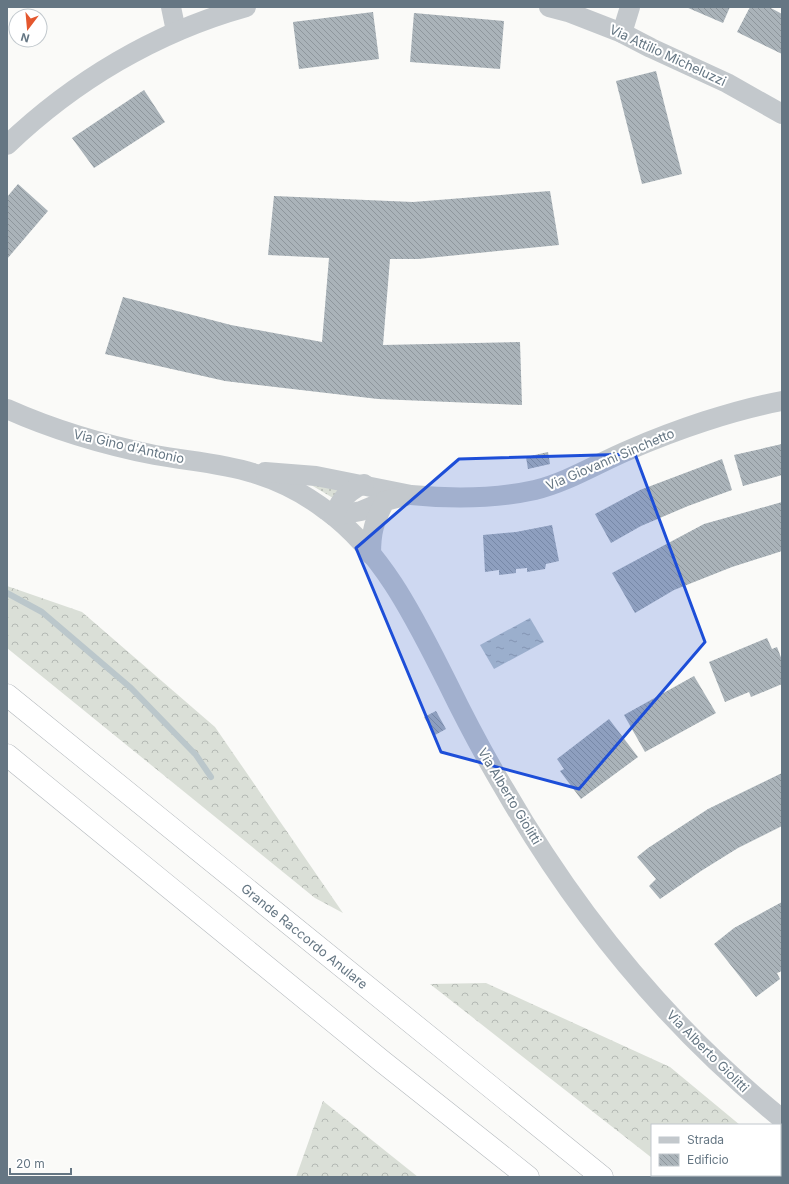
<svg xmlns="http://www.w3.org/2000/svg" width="789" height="1184" font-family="Inter,sans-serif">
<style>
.grass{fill:url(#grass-dots)}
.forest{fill:url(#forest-crowns)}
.water{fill:url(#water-ripples)}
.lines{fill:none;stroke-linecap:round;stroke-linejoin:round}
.stream{stroke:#bbc7cb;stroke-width:6}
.building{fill:url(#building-back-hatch)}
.highway-casing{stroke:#b4b9bd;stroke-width:23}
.street{stroke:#c3c8cc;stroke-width:20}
.highway{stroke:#fff;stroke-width:22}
.marked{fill:#1d4ed8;fill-opacity:0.2;stroke:#1d4ed8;stroke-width:3;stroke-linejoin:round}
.labels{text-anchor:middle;stroke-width:4;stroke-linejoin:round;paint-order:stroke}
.street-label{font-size:13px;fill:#657683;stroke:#fff}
</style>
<defs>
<pattern id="grass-dots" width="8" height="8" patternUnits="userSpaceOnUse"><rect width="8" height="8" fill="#dadfd7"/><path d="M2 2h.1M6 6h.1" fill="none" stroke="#b4b9b4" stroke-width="1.8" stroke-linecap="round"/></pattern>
<pattern id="forest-crowns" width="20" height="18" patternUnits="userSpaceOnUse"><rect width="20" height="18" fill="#dadfd7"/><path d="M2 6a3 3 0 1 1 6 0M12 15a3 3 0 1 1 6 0" fill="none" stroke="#b4b9b4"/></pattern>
<pattern id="water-ripples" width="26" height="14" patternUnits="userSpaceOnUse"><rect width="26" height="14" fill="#bbc7cb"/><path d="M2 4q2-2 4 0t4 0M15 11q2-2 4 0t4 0" fill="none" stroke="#9ca6aa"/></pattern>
<pattern id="building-back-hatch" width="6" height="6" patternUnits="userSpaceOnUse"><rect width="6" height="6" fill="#aab3b9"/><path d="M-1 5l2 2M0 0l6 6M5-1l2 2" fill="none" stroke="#8e969c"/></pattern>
</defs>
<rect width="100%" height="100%" fill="#fafaf8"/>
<path class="grass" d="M 306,482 L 340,487 L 333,498 Z"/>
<g class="forest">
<path d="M 7,586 L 82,612 L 215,727 L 343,913 L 315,898 L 7,648 Z"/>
<path d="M 486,983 L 670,1067 L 740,1125 L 652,1125 L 652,1158 L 430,984 Z"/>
<path d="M 323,1101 L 418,1177 L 296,1177 Z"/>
<path d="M 780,1158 L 782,1160 L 782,1177 L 676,1177 L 674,1175 L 780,1175 Z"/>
</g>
<path class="water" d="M 530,618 L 544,642 L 494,669 L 480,645 Z"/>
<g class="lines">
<path class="stream" d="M 7,593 L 42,612 L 131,688 L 196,755 L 211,777"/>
</g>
<g class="building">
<path d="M 686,7 L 730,7 L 723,23 Z"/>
<path d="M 750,7 L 769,7 L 782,14 L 782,54 L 737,32 Z"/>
<path d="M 373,12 L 379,59 L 299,69 L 293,22 Z"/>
<path d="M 414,13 L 504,21 L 500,69 L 410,62 Z"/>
<path d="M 656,71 L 682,174 L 642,184 L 616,81 Z"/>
<path d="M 144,90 L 165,122 L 94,168 L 72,138 Z"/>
<path d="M 18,184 L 48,211 L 7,259 L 7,197 Z"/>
<path d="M 550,191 L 559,245 L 418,259 L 390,259 L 383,345 L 520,342 L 522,405 L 378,399 L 225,381 L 105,354 L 123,297 L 231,325 L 322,342 L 329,258 L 268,255 L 274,196 L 413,202 Z"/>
<path d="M 782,444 L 782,475 L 743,486 L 734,455 Z"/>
<path d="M 548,452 L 550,464 L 528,469 L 526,457 Z"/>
<path d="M 722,459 L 732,490 L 688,506 L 641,526 L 611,543 L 595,514 L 640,490 Z"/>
<path d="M 782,502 L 782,551 L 732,567 L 674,590 L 635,613 L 612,573 L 704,524 Z"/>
<path d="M 552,525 L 559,561 L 546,564 L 545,569 L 527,572 L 527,568 L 516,569 L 516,573 L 499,575 L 499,570 L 485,572 L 483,535 L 516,532 Z"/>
<path d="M 767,638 L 772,649 L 777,647 L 782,660 L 782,684 L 751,697 L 749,692 L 725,702 L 709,662 Z"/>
<path d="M 694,676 L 716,713 L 645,752 L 624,715 Z"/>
<path d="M 436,711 L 446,729 L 435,735 L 424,717 Z"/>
<path d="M 609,719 L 638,757 L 581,799 L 560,771 L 564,769 L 557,759 Z"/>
<path d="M 782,773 L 782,826 L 738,848 L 701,871 L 660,899 L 649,886 L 656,879 L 637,857 L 648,848 L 708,809 Z"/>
<path d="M 782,902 L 782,971 L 777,973 L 780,979 L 756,997 L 714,944 L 734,928 Z"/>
</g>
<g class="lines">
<defs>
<g id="highway">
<path id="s1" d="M 7,695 L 602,1177"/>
<path d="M 7,755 L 383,1062 L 528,1177"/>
</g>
</defs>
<use href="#highway" class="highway-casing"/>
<g class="street">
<path d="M 171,7 L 176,31"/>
<path d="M 549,7 L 568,12 L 622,33 L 651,48 L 727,83 L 782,114"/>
<path d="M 622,33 L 630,7"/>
<path d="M 7,145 C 74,81 156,32 246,7"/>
<path d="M 7,409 C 54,430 105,445 155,455 C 188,461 222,463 253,473 C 280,481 305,494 327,511 C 384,553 416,621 447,682 C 465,719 484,755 505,790 C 577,915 670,1028 782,1119"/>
<path d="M 265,472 L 316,476 L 411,495 C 452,499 494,499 535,490 C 568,482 598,463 629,450 C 675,430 733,410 782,401"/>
<path d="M 334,516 L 361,511 L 385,501"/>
<path d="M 334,516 C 339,501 349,490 364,484"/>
<path d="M 371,555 C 371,531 374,522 385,501 L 409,495"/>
</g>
<use href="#highway" class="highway"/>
</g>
<path class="marked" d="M 635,454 L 705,642 L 579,789 L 441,752 L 356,548 L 459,459 Z"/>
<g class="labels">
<g class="street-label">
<text transform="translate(668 55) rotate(25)" y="5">Via Attilio Micheluzzi</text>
<text transform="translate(129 446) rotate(13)" y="5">Via Gino d'Antonio</text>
<text transform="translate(610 459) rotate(-23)" y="5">Via Giovanni Sinchetto</text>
<text transform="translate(510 796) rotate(59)" y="5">Via Alberto Giolitti</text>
<text dy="5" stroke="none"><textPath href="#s1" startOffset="383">Grande Raccordo Anulare</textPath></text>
<text transform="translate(708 1051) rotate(45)" y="5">Via Alberto Giolitti</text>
</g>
</g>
<rect width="789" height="1184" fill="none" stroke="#657683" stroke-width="16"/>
<rect x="651" y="1124" width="130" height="52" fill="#ffffff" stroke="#c1c8cd"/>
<rect x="659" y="1137" width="20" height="6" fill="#c3c8cc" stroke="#c1c8cd"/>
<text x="687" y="1144" font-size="12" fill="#657683">Strada</text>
<rect x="659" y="1154" width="20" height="12" fill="url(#building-back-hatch)" stroke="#c1c8cd"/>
<text x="687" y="1164" font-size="12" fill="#657683">Edificio</text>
<g transform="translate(28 28) rotate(196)"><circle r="19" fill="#ffffff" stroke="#c1c8cd"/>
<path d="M0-3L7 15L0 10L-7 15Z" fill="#e4572e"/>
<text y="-6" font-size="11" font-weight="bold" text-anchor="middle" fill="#657683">N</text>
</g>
<path d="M10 1168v6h61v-6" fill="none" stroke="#657683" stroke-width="2"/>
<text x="16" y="1168" font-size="12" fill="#657683" stroke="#ffffff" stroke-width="3" paint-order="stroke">20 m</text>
</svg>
